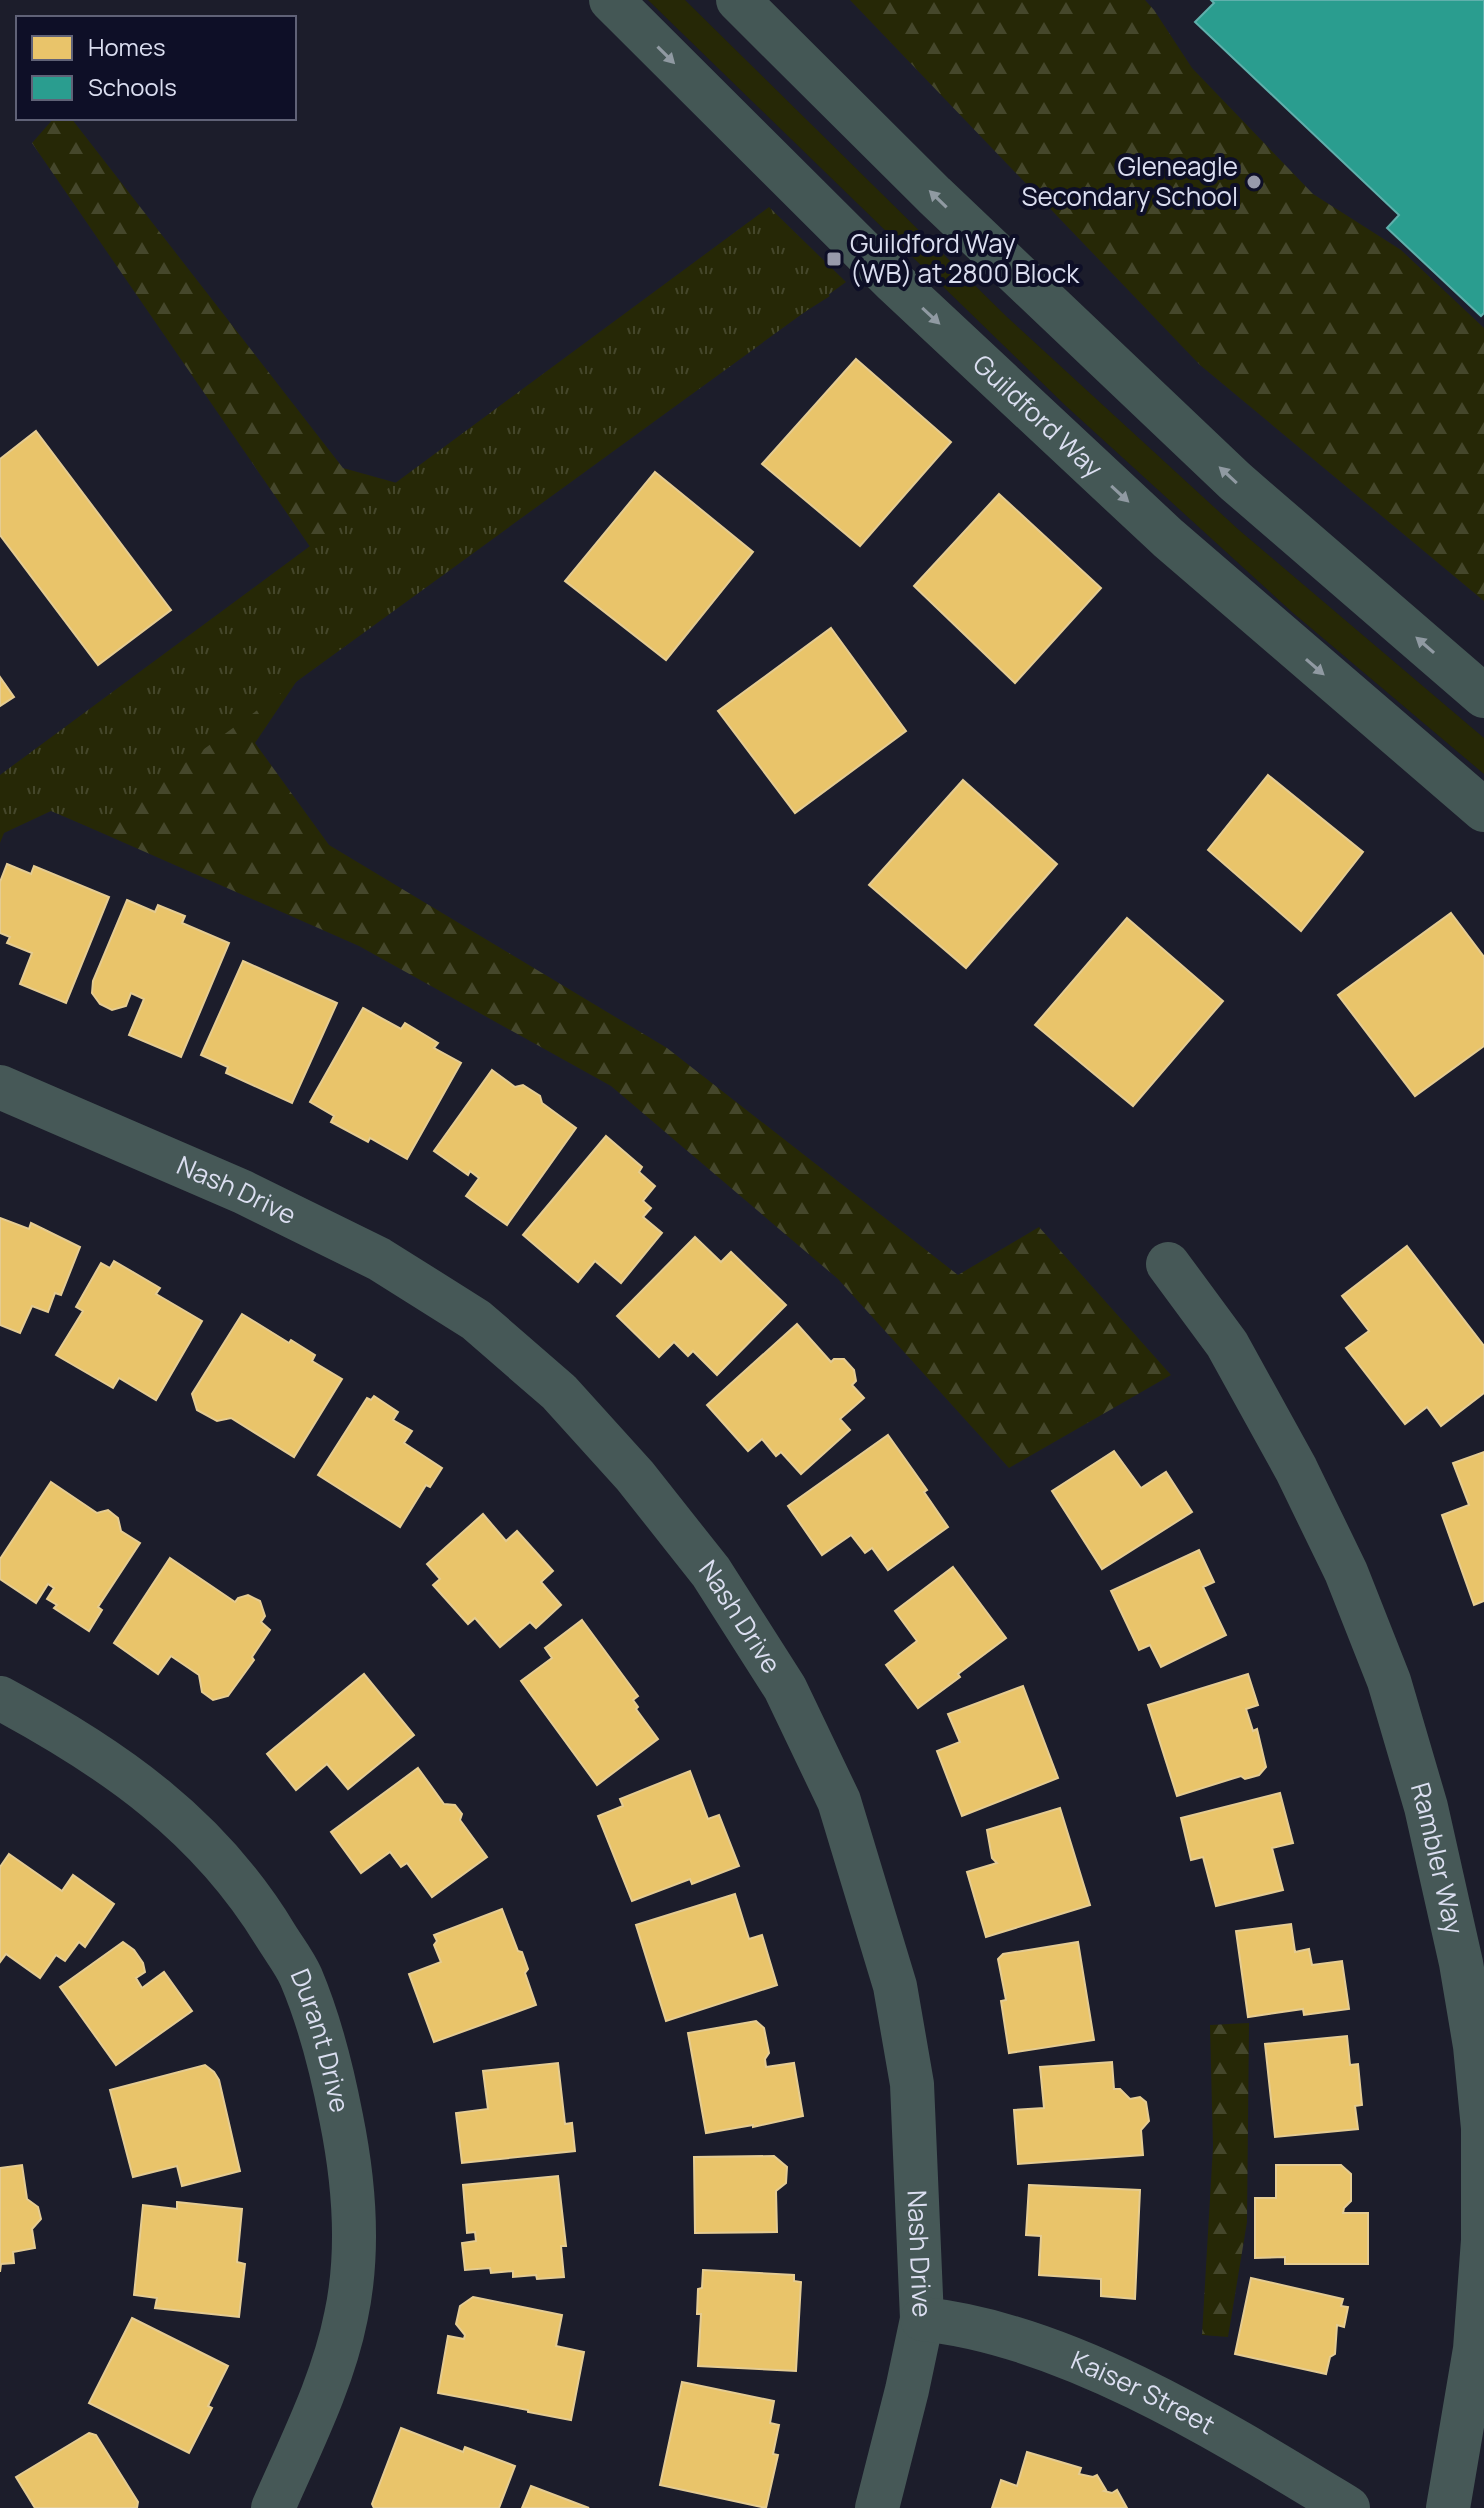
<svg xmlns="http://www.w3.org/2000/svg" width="1484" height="2508" font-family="Manrope,sans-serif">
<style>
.green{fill:#262806}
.forest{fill:url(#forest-firs)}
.park{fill:url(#park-tufts)}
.homes{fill:#e9c46a;stroke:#e5cc92;stroke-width:2}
.schools{fill:#2a9d8f;stroke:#5fb0ac;stroke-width:2}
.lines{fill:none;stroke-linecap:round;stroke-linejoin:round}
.minor{stroke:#465857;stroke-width:44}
.secondary{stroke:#445755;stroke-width:44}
.oneway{fill:#909aa2}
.poi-dot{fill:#989aab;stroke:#0e0f27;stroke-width:3}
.labels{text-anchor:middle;stroke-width:8;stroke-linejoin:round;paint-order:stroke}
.poi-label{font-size:26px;fill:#dbdef0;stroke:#0e0f27;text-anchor:end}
.street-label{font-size:26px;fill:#dbdef0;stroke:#0e0f27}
</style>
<defs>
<pattern id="forest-firs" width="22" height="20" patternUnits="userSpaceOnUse" patternTransform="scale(2)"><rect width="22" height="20" fill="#262806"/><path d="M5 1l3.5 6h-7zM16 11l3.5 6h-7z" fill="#45472b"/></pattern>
<pattern id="park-tufts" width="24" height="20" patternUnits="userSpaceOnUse" patternTransform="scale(2)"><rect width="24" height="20" fill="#262806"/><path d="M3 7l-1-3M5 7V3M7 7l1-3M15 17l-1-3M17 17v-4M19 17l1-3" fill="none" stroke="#45472b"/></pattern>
</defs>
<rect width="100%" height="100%" fill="#1c1d2b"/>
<path class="green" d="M 648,0 L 685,0 L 1007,317 L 1239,530 L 1484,738 L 1484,774 L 1292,612 L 1066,406 Z"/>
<g class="forest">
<path d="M 850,0 L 1145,0 L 1154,10 L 1192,68 L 1313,194 L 1401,250 L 1484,328 L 1484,601 L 1200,365 Z"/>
<path d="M 54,118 L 71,118 L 343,468 L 404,485 L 749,222 L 830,296 L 352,599 L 255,743 L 329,845 L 667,1048 L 958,1275 L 1039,1227 L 1171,1375 L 1009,1468 L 838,1279 L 611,1086 L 359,946 L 52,811 L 315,554 L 32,143 Z"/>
<path d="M 1249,2023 L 1247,2222 L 1228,2337 L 1202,2335 L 1213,2147 L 1210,2025 Z"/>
</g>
<path class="park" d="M 769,207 L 846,282 L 94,829 L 51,811 L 4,833 L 0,843 L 0,775 Z"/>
<g class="homes">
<path d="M 856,359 L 951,442 L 860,546 L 762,464 Z"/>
<path d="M 36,431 L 171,610 L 98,665 L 0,535 L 0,459 Z"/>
<path d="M 655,472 L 753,552 L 666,660 L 565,581 Z"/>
<path d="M 999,494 L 1101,588 L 1015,683 L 914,586 Z"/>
<path d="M 831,628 L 906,731 L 795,813 L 718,711 Z"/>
<path d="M 0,677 L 14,697 L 0,706 Z"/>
<path d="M 1268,775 L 1363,852 L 1301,931 L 1208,850 Z"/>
<path d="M 963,780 L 1057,864 L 966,968 L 869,885 Z"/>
<path d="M 7,864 L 31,874 L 34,866 L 109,897 L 66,1003 L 20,984 L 32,953 L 7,943 L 10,937 L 0,933 L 0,882 Z"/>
<path d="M 127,900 L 155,912 L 158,905 L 185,916 L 182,923 L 229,943 L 181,1057 L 129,1035 L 144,999 L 131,993 L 126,1006 L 112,1010 L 100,1004 L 92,993 L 93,981 Z"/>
<path d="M 1451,913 L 1484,957 L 1484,1046 L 1415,1096 L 1338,995 Z"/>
<path d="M 1127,918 L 1223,1001 L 1133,1106 L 1035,1025 Z"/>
<path d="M 243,961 L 337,1003 L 292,1103 L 226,1073 L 228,1067 L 201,1055 Z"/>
<path d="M 363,1008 L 401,1029 L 405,1023 L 438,1043 L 434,1048 L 461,1063 L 407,1159 L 370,1138 L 368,1142 L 331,1122 L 334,1116 L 310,1102 Z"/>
<path d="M 492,1070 L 515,1087 L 523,1085 L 540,1096 L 542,1103 L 576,1128 L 507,1225 L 466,1196 L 479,1178 L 470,1171 L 468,1175 L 434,1151 Z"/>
<path d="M 606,1136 L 642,1167 L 639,1172 L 655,1186 L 643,1201 L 651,1208 L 643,1217 L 662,1233 L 621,1283 L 595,1261 L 578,1282 L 523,1235 Z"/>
<path d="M 0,1218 L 29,1229 L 31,1223 L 80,1247 L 61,1295 L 55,1293 L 48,1312 L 32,1306 L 20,1333 L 0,1325 Z"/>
<path d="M 695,1237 L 721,1262 L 731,1252 L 786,1305 L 717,1375 L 693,1351 L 688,1356 L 674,1342 L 659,1357 L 617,1316 Z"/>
<path d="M 1407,1246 L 1484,1346 L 1484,1393 L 1441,1426 L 1427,1407 L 1405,1424 L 1346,1348 L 1369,1331 L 1342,1296 Z"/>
<path d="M 114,1261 L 160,1288 L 156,1294 L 202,1321 L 156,1400 L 119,1378 L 113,1388 L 56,1355 L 83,1311 L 76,1307 L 101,1263 L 110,1268 Z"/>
<path d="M 242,1314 L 289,1343 L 291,1340 L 315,1355 L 312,1361 L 342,1379 L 294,1457 L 231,1418 L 217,1421 L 197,1410 L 192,1394 Z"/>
<path d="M 797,1324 L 831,1362 L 834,1359 L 844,1359 L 854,1370 L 856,1381 L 852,1385 L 864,1398 L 840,1419 L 850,1430 L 801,1474 L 781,1452 L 776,1456 L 762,1439 L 748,1451 L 707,1405 Z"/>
<path d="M 374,1396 L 398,1412 L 393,1420 L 412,1431 L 404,1443 L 442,1468 L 430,1487 L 426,1485 L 400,1527 L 318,1475 L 367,1398 L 371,1400 Z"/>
<path d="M 888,1435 L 927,1490 L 924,1492 L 948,1527 L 888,1570 L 872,1548 L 865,1553 L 851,1535 L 822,1555 L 788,1506 Z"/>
<path d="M 1114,1451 L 1141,1488 L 1166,1472 L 1192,1512 L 1102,1569 L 1052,1491 Z"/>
<path d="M 1484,1452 L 1484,1601 L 1474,1605 L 1442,1515 L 1469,1505 L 1453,1463 Z"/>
<path d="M 51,1482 L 97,1513 L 108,1510 L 118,1518 L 121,1531 L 140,1543 L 98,1607 L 102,1610 L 89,1631 L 54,1608 L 57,1605 L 47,1599 L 54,1588 L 48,1584 L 36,1603 L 0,1579 L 0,1559 Z"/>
<path d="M 483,1514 L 506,1541 L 517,1531 L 553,1571 L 541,1582 L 561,1605 L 536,1628 L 530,1622 L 500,1647 L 475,1618 L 468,1624 L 433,1585 L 440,1579 L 427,1564 Z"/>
<path d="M 1199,1550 L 1214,1582 L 1203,1587 L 1226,1635 L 1161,1667 L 1150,1645 L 1139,1650 L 1111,1591 Z"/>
<path d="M 170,1558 L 235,1602 L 238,1598 L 248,1595 L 260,1601 L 265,1616 L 261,1622 L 270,1630 L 252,1657 L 254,1660 L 228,1696 L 213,1700 L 202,1692 L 199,1675 L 171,1656 L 158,1674 L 114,1643 Z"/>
<path d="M 953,1567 L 1006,1638 L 958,1674 L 960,1677 L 918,1708 L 886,1665 L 917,1641 L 895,1611 Z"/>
<path d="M 582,1620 L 638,1696 L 633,1700 L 638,1707 L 636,1709 L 658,1739 L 597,1785 L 521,1681 L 552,1658 L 545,1648 Z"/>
<path d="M 364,1674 L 414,1735 L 348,1789 L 327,1764 L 296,1790 L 267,1754 Z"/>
<path d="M 1248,1674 L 1258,1705 L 1246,1709 L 1253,1731 L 1257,1729 L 1266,1767 L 1259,1775 L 1245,1779 L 1241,1776 L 1177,1796 L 1148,1705 Z"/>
<path d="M 1023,1686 L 1058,1778 L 962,1816 L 937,1751 L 960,1742 L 948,1714 Z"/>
<path d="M 418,1768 L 444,1804 L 455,1805 L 462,1814 L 460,1820 L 487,1857 L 432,1897 L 407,1863 L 401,1867 L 390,1852 L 361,1873 L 331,1832 Z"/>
<path d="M 690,1771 L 708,1819 L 719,1815 L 739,1866 L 692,1884 L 690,1879 L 632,1901 L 598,1816 L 623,1806 L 620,1799 Z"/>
<path d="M 1280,1793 L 1293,1843 L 1272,1848 L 1283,1890 L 1216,1906 L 1203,1857 L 1191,1860 L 1181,1818 Z"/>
<path d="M 1060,1808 L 1090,1905 L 986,1937 L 967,1872 L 997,1863 L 992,1858 L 987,1830 Z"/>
<path d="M 9,1854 L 62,1891 L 73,1875 L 114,1904 L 85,1947 L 79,1942 L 65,1961 L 56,1955 L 40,1978 L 6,1954 L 0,1962 L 0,1867 Z"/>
<path d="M 735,1894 L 749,1939 L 762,1935 L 777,1985 L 666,2021 L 636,1925 Z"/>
<path d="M 502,1909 L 518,1951 L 522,1952 L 528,1969 L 525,1973 L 536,2005 L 434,2042 L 409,1974 L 441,1962 L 434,1945 L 437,1941 L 434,1935 Z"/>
<path d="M 1291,1924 L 1295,1952 L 1309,1949 L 1312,1965 L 1342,1961 L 1349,2009 L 1304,2015 L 1303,2009 L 1248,2017 L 1236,1931 Z"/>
<path d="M 123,1942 L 134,1950 L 143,1963 L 145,1972 L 136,1978 L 142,1988 L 164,1972 L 192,2011 L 116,2065 L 60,1987 Z"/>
<path d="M 1078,1942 L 1094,2040 L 1009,2053 L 1001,2001 L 1006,2000 L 998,1959 L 1003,1954 Z"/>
<path d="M 756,2021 L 764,2028 L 769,2053 L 765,2059 L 766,2067 L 794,2063 L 803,2116 L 753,2127 L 753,2125 L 706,2133 L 688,2033 Z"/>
<path d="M 1347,2036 L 1350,2065 L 1358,2064 L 1362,2105 L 1355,2106 L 1358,2129 L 1275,2137 L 1265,2044 Z"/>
<path d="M 1112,2062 L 1114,2089 L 1120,2089 L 1130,2099 L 1140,2097 L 1146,2102 L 1149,2121 L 1141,2130 L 1143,2155 L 1018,2164 L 1014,2110 L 1044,2108 L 1040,2067 Z"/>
<path d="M 558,2063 L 565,2124 L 572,2123 L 575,2151 L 462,2163 L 456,2113 L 488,2109 L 483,2071 Z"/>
<path d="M 205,2065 L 214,2072 L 219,2080 L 240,2171 L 182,2186 L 177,2166 L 133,2177 L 110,2090 Z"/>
<path d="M 774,2156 L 787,2167 L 786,2183 L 776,2191 L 777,2232 L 695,2233 L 694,2157 Z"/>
<path d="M 22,2165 L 27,2199 L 38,2207 L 41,2219 L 32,2229 L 35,2248 L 13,2252 L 14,2263 L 1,2264 L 0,2272 L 0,2168 Z"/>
<path d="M 1276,2165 L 1341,2165 L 1351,2174 L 1351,2201 L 1344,2208 L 1343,2213 L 1368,2213 L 1368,2264 L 1285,2264 L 1285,2257 L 1255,2258 L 1255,2198 L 1276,2198 Z"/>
<path d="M 558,2176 L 566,2246 L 561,2246 L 564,2277 L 537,2279 L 536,2275 L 513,2277 L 513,2271 L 491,2273 L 490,2268 L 465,2270 L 462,2243 L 476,2241 L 475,2232 L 467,2233 L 463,2185 Z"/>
<path d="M 1029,2185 L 1140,2190 L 1135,2299 L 1101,2296 L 1101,2279 L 1039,2275 L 1041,2236 L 1026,2235 Z"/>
<path d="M 177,2202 L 242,2209 L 237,2262 L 245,2264 L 239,2317 L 155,2308 L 157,2298 L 134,2295 L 143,2205 L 177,2209 Z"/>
<path d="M 703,2270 L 794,2275 L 794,2281 L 801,2282 L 796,2371 L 698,2366 L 701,2314 L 697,2314 L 698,2289 L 702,2288 Z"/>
<path d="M 1251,2278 L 1343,2299 L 1341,2306 L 1348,2307 L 1344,2327 L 1337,2325 L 1335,2354 L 1330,2357 L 1326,2374 L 1235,2354 Z"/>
<path d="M 473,2297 L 562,2315 L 556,2346 L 584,2352 L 571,2420 L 528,2412 L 528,2410 L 438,2393 L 448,2336 L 464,2339 L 465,2335 L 456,2324 L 460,2306 Z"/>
<path d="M 132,2318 L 228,2366 L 208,2406 L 212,2408 L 189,2453 L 89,2403 Z"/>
<path d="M 682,2382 L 774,2401 L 770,2423 L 779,2425 L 773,2454 L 778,2455 L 766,2508 L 660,2485 Z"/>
<path d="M 401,2428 L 463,2452 L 465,2447 L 515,2466 L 499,2508 L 374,2508 L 372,2504 Z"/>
<path d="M 89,2433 L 96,2435 L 138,2502 L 137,2508 L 35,2508 L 16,2477 Z"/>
<path d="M 1027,2452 L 1081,2468 L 1079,2474 L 1093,2477 L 1097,2475 L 1106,2490 L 1104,2491 L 1112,2493 L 1117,2490 L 1127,2508 L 992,2508 L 1001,2480 L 1017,2486 Z"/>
<path d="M 531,2486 L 589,2508 L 522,2508 Z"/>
</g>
<path class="schools" d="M 1211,0 L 1484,0 L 1484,313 L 1481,316 L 1387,228 L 1399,215 L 1195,22 L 1214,3 Z"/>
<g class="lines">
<g class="minor">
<path id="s1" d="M 0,1087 L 243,1192 L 379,1259 L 476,1320 L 559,1392 L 635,1476 L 711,1572 L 785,1688 L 839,1801 L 895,1986 L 912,2084 L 922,2319 L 907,2390 L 877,2508"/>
<path id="s2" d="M 1168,1264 L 1227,1344 L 1296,1469 L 1346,1572 L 1389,1681 L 1426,1807 L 1461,1963 L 1475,2046 L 1483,2128 L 1483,2240 L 1475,2349 L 1448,2508"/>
<path id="s3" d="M 0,1698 C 112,1758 209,1825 276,1936 C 284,1949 295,1963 301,1977 C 320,2022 332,2070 341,2117 C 354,2181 360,2251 346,2316 C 333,2382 300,2446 273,2508"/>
<path id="s4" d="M 922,2319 C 1067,2334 1225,2433 1348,2508"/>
</g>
<g class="secondary">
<path id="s5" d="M 611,0 L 894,282 L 1168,538 L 1484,810"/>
<path d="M 738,0 L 934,195 L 1235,481 L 1484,696"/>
</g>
</g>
<defs><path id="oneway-solid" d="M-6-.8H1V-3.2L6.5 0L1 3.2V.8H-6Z" transform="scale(2)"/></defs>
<g class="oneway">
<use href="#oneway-solid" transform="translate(666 55) rotate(45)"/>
<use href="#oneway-solid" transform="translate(938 199) rotate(-136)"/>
<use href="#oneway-solid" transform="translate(931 316) rotate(43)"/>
<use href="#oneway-solid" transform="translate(1228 475) rotate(-137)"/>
<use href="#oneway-solid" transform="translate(1120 494) rotate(43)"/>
<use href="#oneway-solid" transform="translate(1425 645) rotate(-139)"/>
<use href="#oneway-solid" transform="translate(1315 667) rotate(41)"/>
</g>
<g class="poi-dot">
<circle cx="1254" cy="182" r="8"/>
<rect x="826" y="251" width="16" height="16" rx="4"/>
</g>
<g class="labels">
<g class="poi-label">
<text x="1238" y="176">Gleneagle<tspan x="1238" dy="30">Secondary School</tspan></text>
<text x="850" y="253" text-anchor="start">Guildford Way<tspan x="850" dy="30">(WB) at 2800 Block</tspan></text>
</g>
<g class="street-label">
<text dy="9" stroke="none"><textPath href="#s5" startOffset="596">Guildford Way</textPath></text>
<text dy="9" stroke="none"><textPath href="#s1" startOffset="258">Nash Drive</textPath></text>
<text dy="9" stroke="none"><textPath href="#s1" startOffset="930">Nash Drive</textPath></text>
<text dy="9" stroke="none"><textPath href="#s2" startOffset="658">Rambler Way</textPath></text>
<text dy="9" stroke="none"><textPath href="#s3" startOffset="484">Durant Drive</textPath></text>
<text dy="9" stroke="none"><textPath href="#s1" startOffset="1602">Nash Drive</textPath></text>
<text dy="9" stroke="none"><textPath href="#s4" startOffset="234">Kaiser Street</textPath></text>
</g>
</g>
<rect x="16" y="16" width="280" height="104" fill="#0e0f27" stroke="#606277" stroke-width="2"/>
<rect x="32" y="36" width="40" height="24" fill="#e9c46a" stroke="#606277" stroke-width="2"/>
<text x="88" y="56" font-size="24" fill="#dbdef0">Homes</text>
<rect x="32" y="76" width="40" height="24" fill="#2a9d8f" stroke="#606277" stroke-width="2"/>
<text x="88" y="96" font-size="24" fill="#dbdef0">Schools</text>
</svg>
